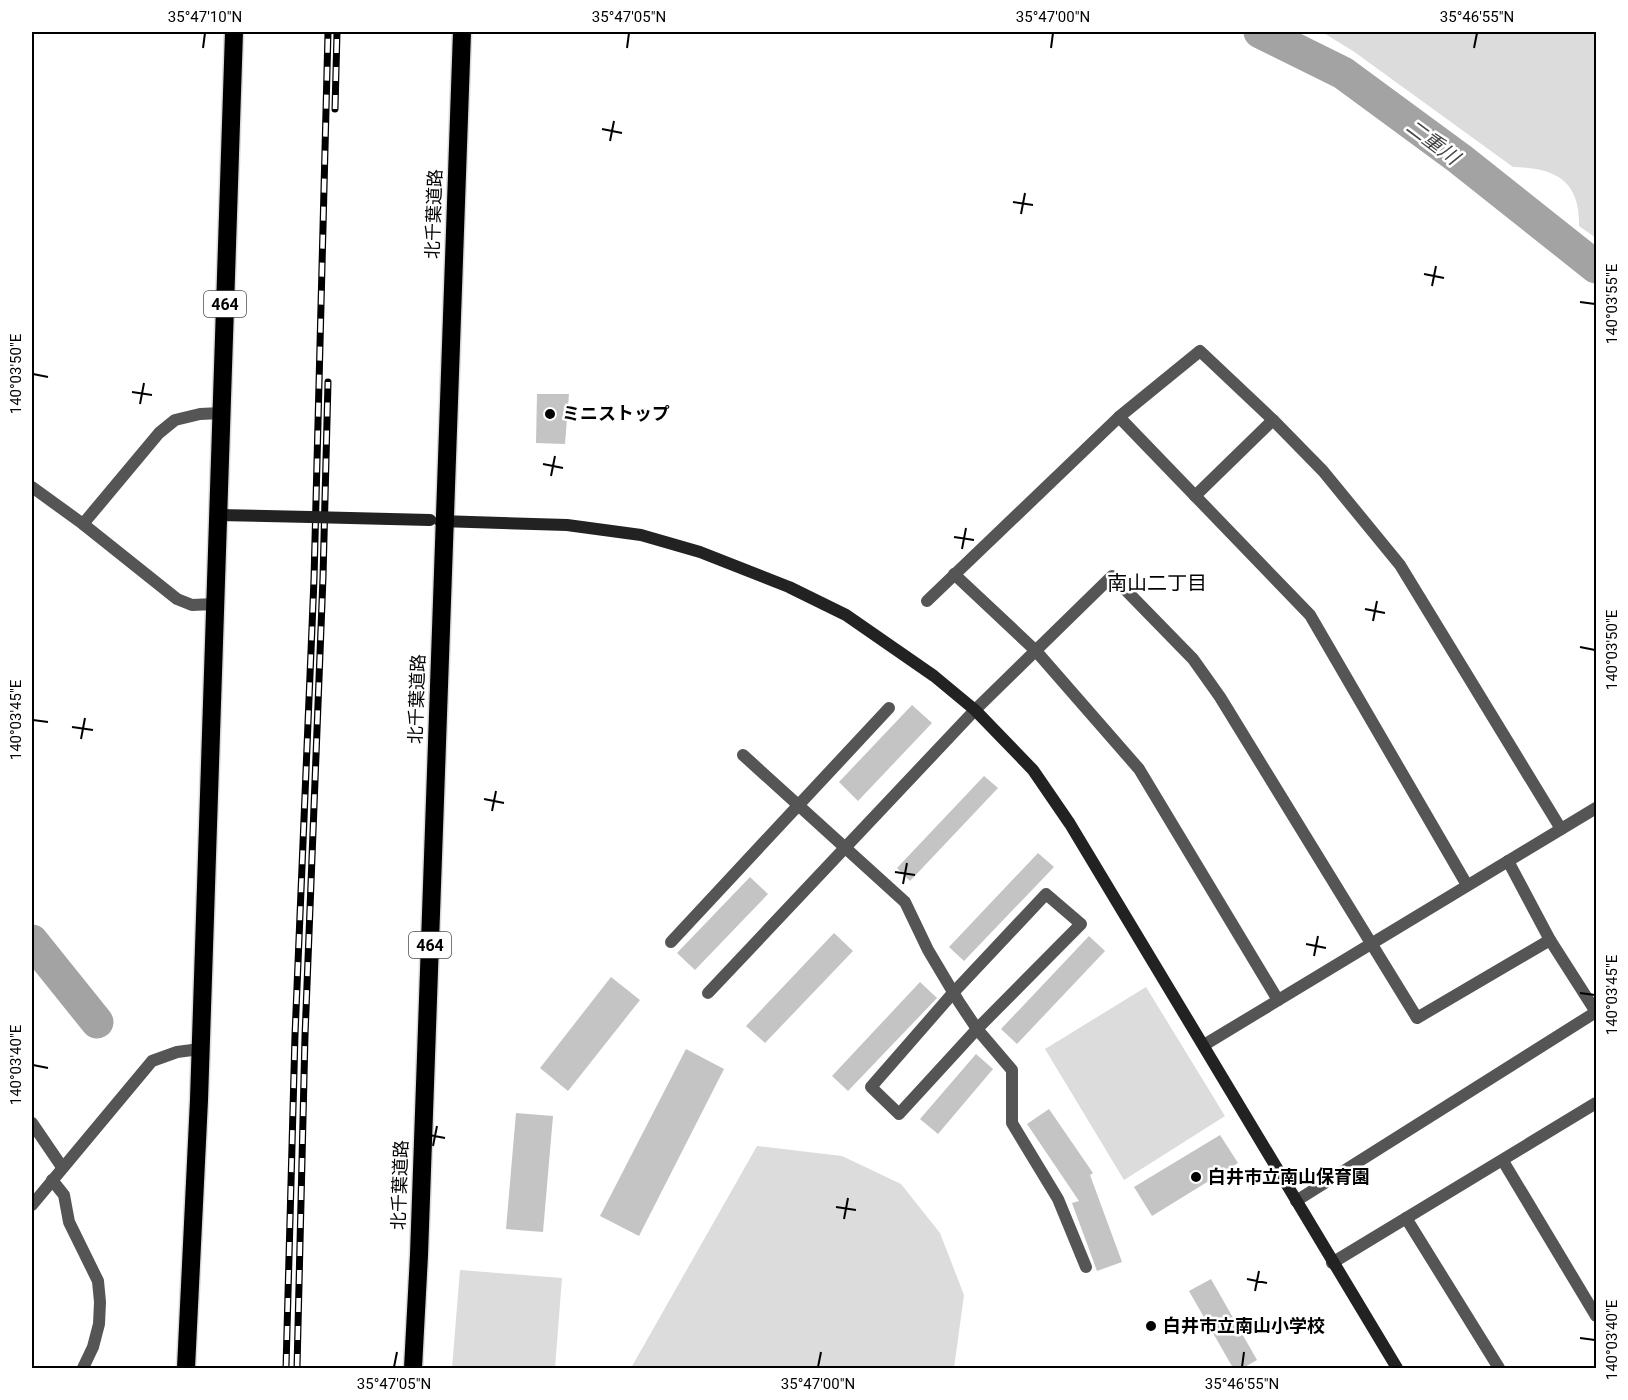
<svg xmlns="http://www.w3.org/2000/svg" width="1628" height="1400" font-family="Roboto,'Noto Sans JP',sans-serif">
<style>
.green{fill:#dcdcdc}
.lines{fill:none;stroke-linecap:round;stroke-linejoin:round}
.river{stroke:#a3a3a3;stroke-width:33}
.building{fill:#c4c4c4}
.highway-casing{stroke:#dbdbdb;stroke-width:21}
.street{stroke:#555;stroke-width:12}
.secondary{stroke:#222;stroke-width:12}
.highway{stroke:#000;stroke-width:18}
.rail-casing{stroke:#000;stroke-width:7}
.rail{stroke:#fff;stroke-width:4.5;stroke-dasharray:14;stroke-linecap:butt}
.secondary-bridge{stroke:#222;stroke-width:12}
.ticks{fill:none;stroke:#000;stroke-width:2}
.poi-dot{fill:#000;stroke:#fff;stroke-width:2}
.labels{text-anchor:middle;stroke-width:5;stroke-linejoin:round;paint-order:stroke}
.shield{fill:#fff;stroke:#4c4c4c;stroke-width:1.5}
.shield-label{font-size:16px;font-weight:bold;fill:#000}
.street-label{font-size:18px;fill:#000;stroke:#fff}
.poi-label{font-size:18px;font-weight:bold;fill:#000;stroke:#fff;text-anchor:start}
.water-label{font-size:20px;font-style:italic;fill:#444;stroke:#fff}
.neighbourhood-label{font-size:20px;fill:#000;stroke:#fff}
.neatline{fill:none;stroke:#000;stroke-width:2}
.ticks-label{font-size:15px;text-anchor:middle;fill:#000}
</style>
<rect width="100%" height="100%" fill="#fff"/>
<g class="green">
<path d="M 1322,32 L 1596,32 L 1596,238 L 1579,226 C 1580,180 1555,168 1513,167 L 1353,51 Z"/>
<path d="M 1146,987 L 1225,1116 L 1124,1180 L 1045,1049 Z"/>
<path d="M 757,1146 L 842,1156 L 901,1184 L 940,1233 L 964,1295 L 954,1368 L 631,1368 Z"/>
<path d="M 460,1270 L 562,1278 L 555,1368 L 452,1368 Z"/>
</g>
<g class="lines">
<g class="river">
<path d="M 1260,32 L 1343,73 L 1460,159 L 1596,267"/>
<path d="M 32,941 L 97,1022"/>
</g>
</g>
<g class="building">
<path d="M 537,394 L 569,394 L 565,444 L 536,443 Z"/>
<path d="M 912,705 L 932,723 L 858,801 L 839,782 Z"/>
<path d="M 984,776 L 998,788 L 910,881 L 897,868 Z"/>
<path d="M 1038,853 L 1054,867 L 964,961 L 949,947 Z"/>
<path d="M 750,877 L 768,894 L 695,970 L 677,953 Z"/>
<path d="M 834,933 L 853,951 L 765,1043 L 746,1026 Z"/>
<path d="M 1089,936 L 1105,951 L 1017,1044 L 1001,1029 Z"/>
<path d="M 611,977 L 640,1000 L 568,1091 L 540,1068 Z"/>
<path d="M 920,982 L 937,998 L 848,1091 L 832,1076 Z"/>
<path d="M 686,1049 L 724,1069 L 639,1236 L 600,1216 Z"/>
<path d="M 976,1054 L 993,1069 L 938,1134 L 920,1119 Z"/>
<path d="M 1049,1109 L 1093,1173 L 1090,1175 L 1122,1262 L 1097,1271 L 1072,1203 L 1079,1201 L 1027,1124 Z"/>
<path d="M 516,1113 L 553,1116 L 543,1232 L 506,1229 Z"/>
<path d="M 1220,1135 L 1238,1163 L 1152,1216 L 1134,1187 Z"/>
<path d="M 1211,1279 L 1257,1360 L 1243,1368 L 1233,1368 L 1189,1291 Z"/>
</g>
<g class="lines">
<defs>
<g id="highway">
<path d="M 186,1368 L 199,1100 L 234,32"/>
<path d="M 413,1368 L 419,1255 L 462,32"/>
</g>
</defs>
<use href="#highway" class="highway-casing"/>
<g class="street">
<path d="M 1119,417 L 1310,615 L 1467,885"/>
<path d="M 32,487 L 83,524 L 177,599 L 192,605 L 214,604"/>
<path d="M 1195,496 L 1273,420"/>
<path d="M 83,524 L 159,433 L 175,420 L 200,414 L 221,413"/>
<path d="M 954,574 L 1036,651 L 1139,769 L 1278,1000"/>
<path d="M 927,601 L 1119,417 L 1200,351 L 1273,420 L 1323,471 L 1400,565 L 1561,829"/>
<path d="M 743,755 L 905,902 L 928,950 L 959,1002 L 977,1029 L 1012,1070 L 1012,1123 L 1058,1199 L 1086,1267"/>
<path d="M 1508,861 L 1550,940 L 1596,1012"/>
<path d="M 1046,894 L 1081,924 L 977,1029 L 899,1114 L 871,1087 L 953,993 Z"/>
<path d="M 671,942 L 889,708"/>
<path d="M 708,993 L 975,710 L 1112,576 L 1193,659 L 1220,697 L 1417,1018 L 1550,940"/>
<path d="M 1204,1045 L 1596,808"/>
<path d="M 32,1123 L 62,1167"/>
<path d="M 1503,1161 L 1596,1316"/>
<path d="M 52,1180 L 64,1195 L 69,1222 L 98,1281 L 100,1302 L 99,1324 L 93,1347 L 83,1368"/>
<path d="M 1296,1201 L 1596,1012"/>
<path d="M 32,1205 L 152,1061 L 177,1052 L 200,1049"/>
<path d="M 1406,1218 L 1499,1368"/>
<path d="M 1332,1263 L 1596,1103"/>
</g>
<g class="secondary">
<path d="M 217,515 L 310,517"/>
<path d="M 440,521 L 567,525 L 641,535 L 700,552 L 789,587 L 846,615 L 934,676 L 975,710 L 1033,770 L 1070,824 L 1397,1368"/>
</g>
<use href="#highway" class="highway"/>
<defs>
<g id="rail">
<path d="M 335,109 L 337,32"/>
<path d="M 286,1368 L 295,1035 L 314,579 L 328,32"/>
<path d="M 297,1368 L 305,1036 L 323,577 L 328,382"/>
</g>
</defs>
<use href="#rail" class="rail-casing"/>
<use href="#rail" class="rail"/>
<path class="secondary-bridge" d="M 310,517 L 430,520"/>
</g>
<path class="ticks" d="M 203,48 L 205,33M 627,48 L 629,33M 1051,48 L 1053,33M 1474,48 L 1477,33M 602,129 L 622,133M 610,141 L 614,121M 1013,202 L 1033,205M 1021,214 L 1025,193M 1424,274 L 1444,278M 1432,286 L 1436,266M 1580,302 L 1595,304M 33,374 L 48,377M 132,392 L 152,395M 140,404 L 144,383M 543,464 L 563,468M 551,476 L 555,456M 954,537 L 974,540M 962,549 L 966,528M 1365,609 L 1385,613M 1373,621 L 1377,601M 1580,647 L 1595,650M 33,720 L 48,722M 72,727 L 93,730M 81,739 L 85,718M 484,799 L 504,803M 492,811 L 496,791M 895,872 L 915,875M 903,884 L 907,863M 1306,944 L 1326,948M 1314,956 L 1318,936M 1580,993 L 1595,995M 33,1065 L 48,1068M 424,1134 L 445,1138M 433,1146 L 437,1126M 836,1207 L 856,1210M 844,1219 L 848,1198M 1247,1279 L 1267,1283M 1255,1291 L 1259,1271M 1580,1338 L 1595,1340M 394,1367 L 397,1352M 818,1367 L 821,1352M 1242,1367 L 1244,1352"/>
<g class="poi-dot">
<circle cx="550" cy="414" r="6"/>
<circle cx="1196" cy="1177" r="6"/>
<circle cx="1151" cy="1326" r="6"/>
</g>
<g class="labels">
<g class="shield">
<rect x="204" y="291" width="42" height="26" rx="4.5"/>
<rect x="409" y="932" width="42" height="26" rx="4.5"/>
</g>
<g class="shield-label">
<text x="225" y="310">464</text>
<text x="430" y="951">464</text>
</g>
<g class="street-label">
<text transform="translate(434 214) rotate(-88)" y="6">北千葉道路</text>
<text transform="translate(417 699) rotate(-88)" y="6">北千葉道路</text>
<text transform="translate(400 1185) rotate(-88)" y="6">北千葉道路</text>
</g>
<g class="poi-label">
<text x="562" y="420">ミニストップ</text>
<text x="1208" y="1183">白井市立南山保育園</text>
<text x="1163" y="1332">白井市立南山小学校</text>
</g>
<g class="water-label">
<text transform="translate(1433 142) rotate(37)" y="7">二重川</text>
</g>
<g class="neighbourhood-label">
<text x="1157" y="590">南山二丁目</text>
</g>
</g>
<rect width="1628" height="1400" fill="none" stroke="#ffffff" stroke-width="66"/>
<rect x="33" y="33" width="1562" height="1334" class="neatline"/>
<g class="ticks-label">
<text x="205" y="22">35°47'10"N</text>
<text x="629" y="22">35°47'05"N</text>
<text x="1053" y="22">35°47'00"N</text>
<text x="1477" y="22">35°46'55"N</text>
<text transform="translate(1612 304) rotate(-90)" y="5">140°03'55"E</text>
<text transform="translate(16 374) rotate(-90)" y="5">140°03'50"E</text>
<text transform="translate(1612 650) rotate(-90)" y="5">140°03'50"E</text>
<text transform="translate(16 720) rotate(-90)" y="5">140°03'45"E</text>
<text transform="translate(1612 995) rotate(-90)" y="5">140°03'45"E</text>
<text transform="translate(16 1065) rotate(-90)" y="5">140°03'40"E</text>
<text transform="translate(1612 1340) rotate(-90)" y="5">140°03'40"E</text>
<text x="394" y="1389">35°47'05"N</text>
<text x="818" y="1389">35°47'00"N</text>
<text x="1242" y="1389">35°46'55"N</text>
</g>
</svg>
